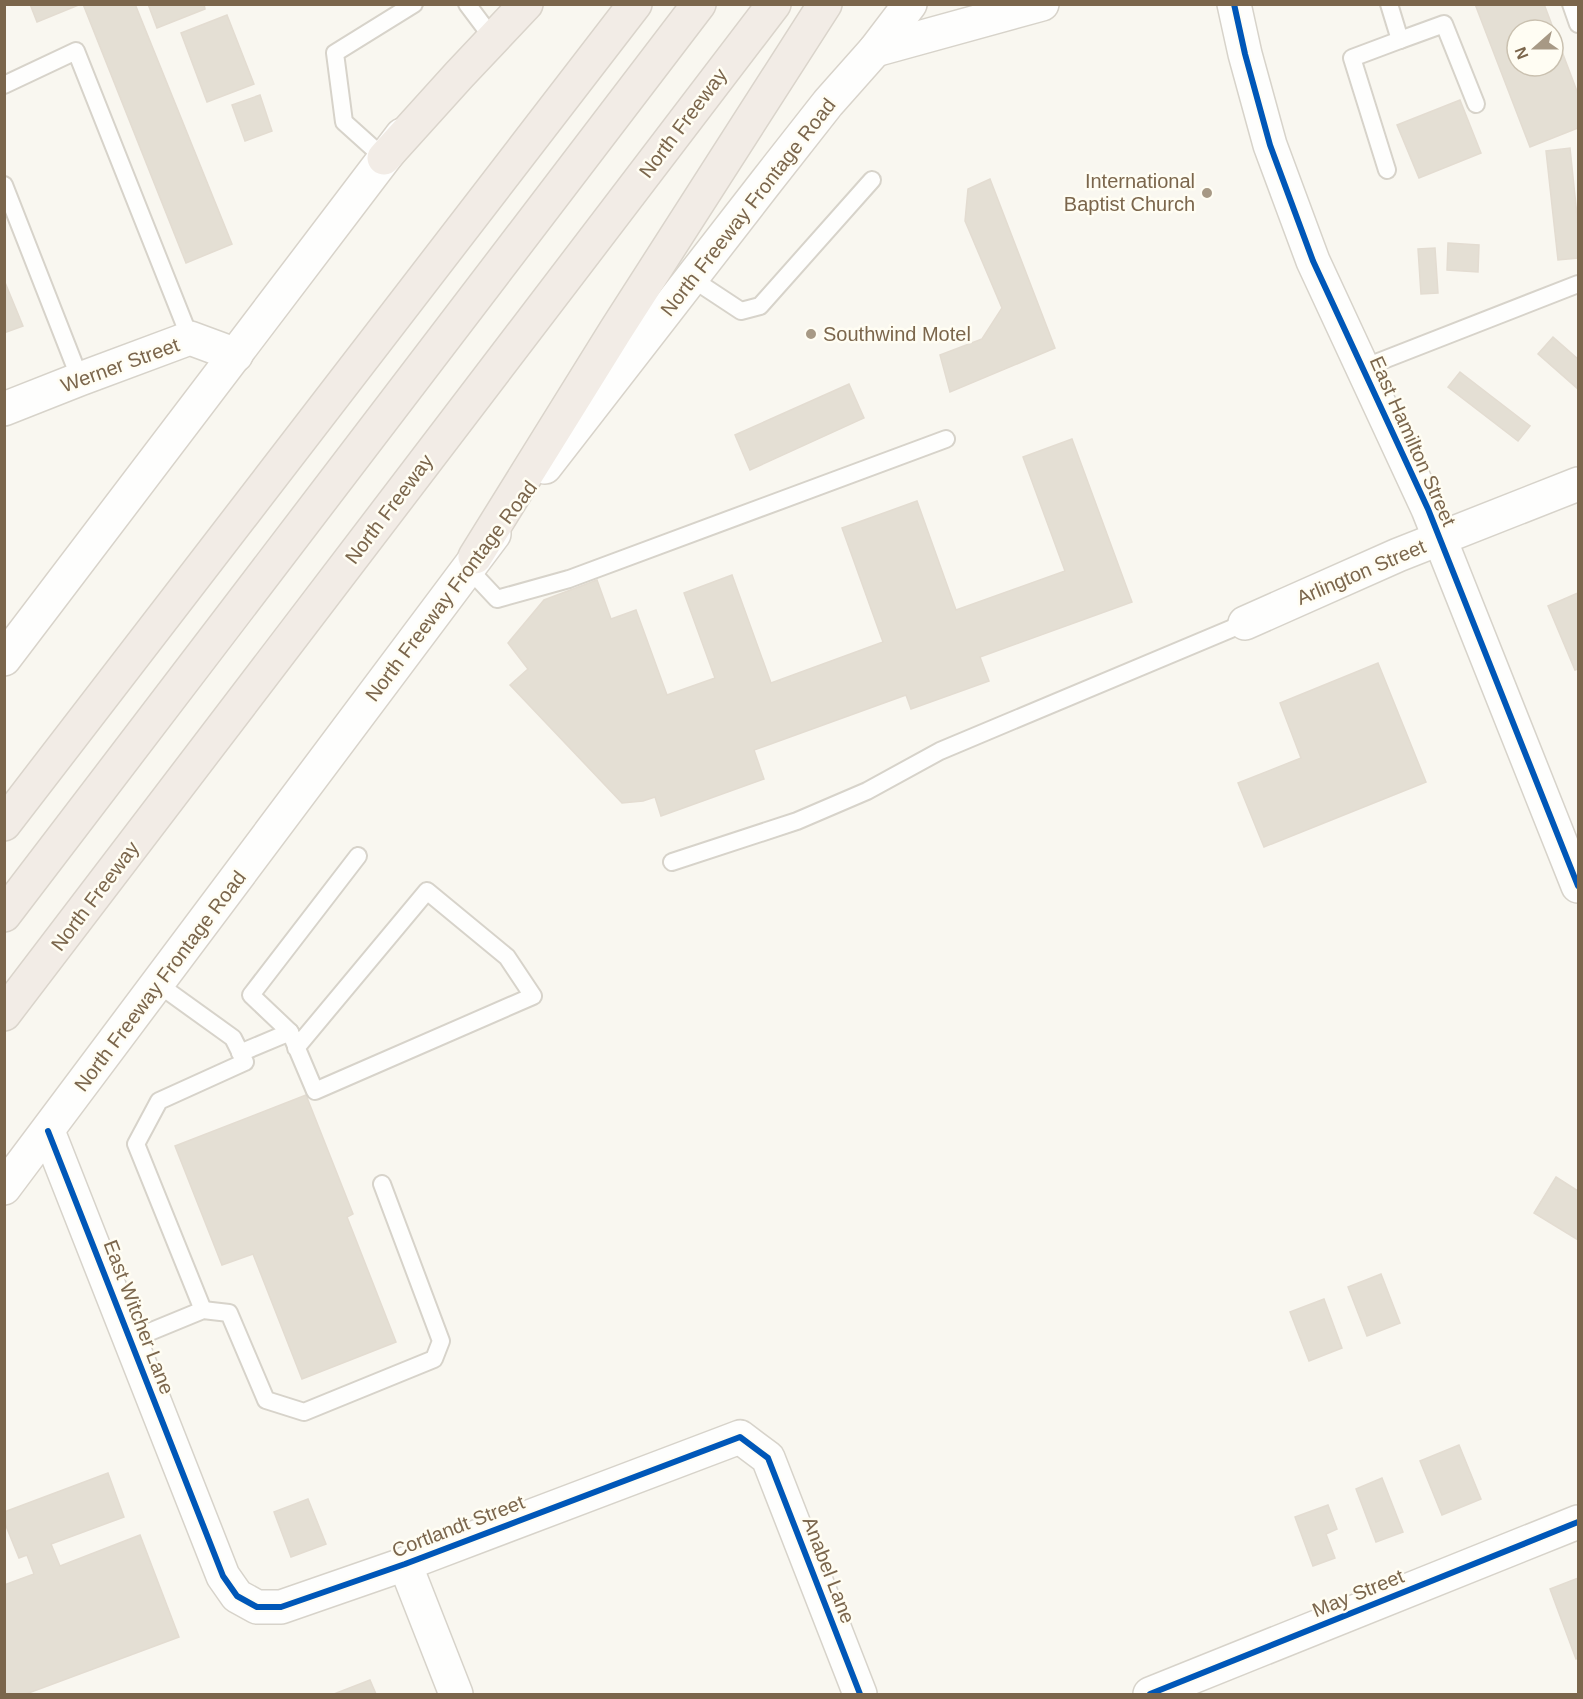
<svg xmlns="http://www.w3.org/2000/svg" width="1583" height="1699" font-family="Helvetica,sans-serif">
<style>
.building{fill:#e4dfd4;stroke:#e3dcd1;stroke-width:1.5;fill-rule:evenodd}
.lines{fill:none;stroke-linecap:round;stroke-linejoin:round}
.lane-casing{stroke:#d7d3ca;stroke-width:20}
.street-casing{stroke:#d7d3ca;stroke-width:36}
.secondary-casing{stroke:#d8d3ca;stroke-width:36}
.highway-casing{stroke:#dad4cb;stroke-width:36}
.lane{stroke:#fefefd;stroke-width:16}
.street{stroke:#fefefd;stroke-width:33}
.secondary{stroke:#fefefd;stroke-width:33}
.highway{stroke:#f2ece6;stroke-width:33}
.cycleway-casing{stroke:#fffdf3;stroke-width:10}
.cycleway{stroke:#0057b8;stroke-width:6}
.poi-dot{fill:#a79985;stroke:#fffdf3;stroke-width:2}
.labels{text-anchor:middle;stroke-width:5;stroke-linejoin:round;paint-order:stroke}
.street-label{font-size:20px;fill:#7b664c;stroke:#fffdf3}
.poi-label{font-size:20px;fill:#7b664c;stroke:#fffdf3;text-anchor:end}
</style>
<rect width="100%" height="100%" fill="#f9f7f0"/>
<g class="building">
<path d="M 30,4 L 81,4 L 37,22 Z"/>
<path d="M 83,4 L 135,4 L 232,244 L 186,263 Z"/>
<path d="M 148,4 L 204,4 L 205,9 L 157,28 Z"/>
<path d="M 1475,4 L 1544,4 L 1578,94 L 1578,128 L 1530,147 ZM 1517,30 L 1553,30 L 1553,66 L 1517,66 Z"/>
<path d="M 227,15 L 254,84 L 207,102 L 181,33 Z"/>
<path d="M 260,95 L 272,131 L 245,141 L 232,105 Z"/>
<path d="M 1460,100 L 1481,153 L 1419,178 L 1397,125 Z"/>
<path d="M 1570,148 L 1578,225 L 1578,258 L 1558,260 L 1546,151 Z"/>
<path d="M 990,179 L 1055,348 L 950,392 L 940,355 L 982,339 L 1002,308 L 965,221 L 968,189 Z"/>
<path d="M 1448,243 L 1479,245 L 1478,272 L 1447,270 Z"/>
<path d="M 1435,248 L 1438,293 L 1421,294 L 1418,249 Z"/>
<path d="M 4,280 L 23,326 L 4,333 Z"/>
<path d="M 1553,337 L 1578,359 L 1578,389 L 1538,354 Z"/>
<path d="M 1460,372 L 1530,426 L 1518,441 L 1448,387 Z"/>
<path d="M 849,384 L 864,418 L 750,470 L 735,435 Z"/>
<path d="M 1072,439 L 1132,602 L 980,657 L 989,681 L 911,709 L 906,695 L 754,750 L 764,779 L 661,816 L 655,797 L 643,801 L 622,803 L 510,685 L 528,669 L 508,643 L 544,600 L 597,580 L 611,619 L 636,610 L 667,695 L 715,678 L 684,593 L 732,575 L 771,683 L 883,642 L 842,528 L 917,501 L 956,610 L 1065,571 L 1023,457 Z"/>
<path d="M 1578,593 L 1578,669 L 1575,670 L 1548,606 Z"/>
<path d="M 1378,663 L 1426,782 L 1264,847 L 1238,783 L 1301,758 L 1280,703 Z"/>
<path d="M 306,1095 L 353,1214 L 347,1217 L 396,1342 L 302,1379 L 253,1254 L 222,1265 L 175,1146 Z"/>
<path d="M 1556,1177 L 1578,1191 L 1578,1240 L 1534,1213 Z"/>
<path d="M 1381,1274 L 1400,1323 L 1367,1336 L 1348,1287 Z"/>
<path d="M 1324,1299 L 1342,1348 L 1309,1361 L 1290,1312 Z"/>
<path d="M 1459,1445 L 1481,1499 L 1442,1515 L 1420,1461 Z"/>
<path d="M 108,1473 L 124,1517 L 51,1544 L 60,1566 L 140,1535 L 179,1637 L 26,1694 L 4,1694 L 4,1585 L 34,1574 L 27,1555 L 19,1558 L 4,1521 L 4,1512 Z"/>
<path d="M 1382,1478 L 1403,1532 L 1376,1542 L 1356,1489 Z"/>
<path d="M 308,1499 L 326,1544 L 291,1557 L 274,1512 Z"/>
<path d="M 1328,1505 L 1337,1529 L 1326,1534 L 1335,1558 L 1313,1566 L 1295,1517 Z"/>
<path d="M 1578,1578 L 1578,1658 L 1576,1659 L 1550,1589 Z"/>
<path d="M 370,1680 L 376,1694 L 334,1694 Z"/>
</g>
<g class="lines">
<defs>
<g id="lane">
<path d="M 467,4 L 485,28"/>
<path d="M 1571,4 L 1578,24"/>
<path d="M 1400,40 L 1444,24 L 1476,104"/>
<path d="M 4,85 L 76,51 L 190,338"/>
<path d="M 384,158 L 344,122 L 335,53 L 414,4"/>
<path d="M 1387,170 L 1352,58 L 1400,40 L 1389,4"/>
<path d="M 4,185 L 80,379"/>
<path d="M 691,278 L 741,311 L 760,306 L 872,180"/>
<path d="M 1363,368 L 1578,284"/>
<path d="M 467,567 L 497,599 L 569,579 L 946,439"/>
<path d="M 672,862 L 797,821 L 867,791 L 940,751 L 1245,623"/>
<path d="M 158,984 L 233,1038 L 245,1062 L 159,1101 L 136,1144 L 203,1310"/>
<path d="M 290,1032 L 251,995 L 358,856"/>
<path d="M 240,1053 L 290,1032 L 315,1091 L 533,996 L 507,957 L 427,891 L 296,1048"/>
<path d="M 130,1340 L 203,1310 L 229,1313 L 266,1400 L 304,1412 L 434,1359 L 441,1341 L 382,1184"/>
</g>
<g id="street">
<path d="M 1234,4 L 1245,54 L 1270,145 L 1313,261 L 1428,509 L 1578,886"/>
<path d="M 875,50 L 1042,4"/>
<path d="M 4,409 L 80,379 L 190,338 L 236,355"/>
<path d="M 1245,623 L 1398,555 L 1578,484"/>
<path d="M 48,1131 L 223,1576 L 237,1596 L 257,1607 L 281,1607 L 405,1564 L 740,1437 L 768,1458 L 860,1694"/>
<path d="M 405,1564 L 456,1694"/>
<path d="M 1150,1694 L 1578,1522"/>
</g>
<g id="secondary">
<path d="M 545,467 L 766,182 L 828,103 L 875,50 L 910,4"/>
<path d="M 4,659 L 402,135"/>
<path d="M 4,1188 L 494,534"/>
</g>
<g id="highway">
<path d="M 384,158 L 459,75 L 526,4"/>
<path d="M 475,557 L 616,330 L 825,4"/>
<path d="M 4,824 L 635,4"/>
<path d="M 4,915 L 699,4"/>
<path d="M 4,1014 L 774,4"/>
</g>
</defs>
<use href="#lane" class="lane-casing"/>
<use href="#street" class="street-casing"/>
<use href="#secondary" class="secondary-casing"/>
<use href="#highway" class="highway-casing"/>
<use href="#lane" class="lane"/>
<use href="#street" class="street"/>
<use href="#secondary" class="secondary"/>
<use href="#highway" class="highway"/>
<defs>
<g id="cycleway">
<path d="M 1234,4 L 1245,54 L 1270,145 L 1313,261 L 1428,509 L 1578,886"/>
<path d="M 48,1131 L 223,1576 L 237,1596 L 257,1607 L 281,1607 L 405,1564 L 740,1437 L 768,1458 L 860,1694"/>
<path d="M 1150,1694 L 1578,1522"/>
</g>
</defs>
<use href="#cycleway" class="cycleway-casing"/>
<use href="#cycleway" class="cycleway"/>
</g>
<g class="poi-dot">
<circle cx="1207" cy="193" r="6"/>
<circle cx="811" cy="334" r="6"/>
</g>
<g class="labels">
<g class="street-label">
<text transform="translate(683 123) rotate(-53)" y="7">North Freeway</text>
<text transform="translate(748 207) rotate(-52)" y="7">North Freeway Frontage Road</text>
<text transform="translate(120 365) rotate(-20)" y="7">Werner Street</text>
<text transform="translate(1413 441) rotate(66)" y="7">East Hamilton Street</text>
<text transform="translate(389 509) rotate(-53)" y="7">North Freeway</text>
<text transform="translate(1361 572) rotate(-23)" y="7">Arlington Street</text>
<text transform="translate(451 591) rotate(-53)" y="7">North Freeway Frontage Road</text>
<text transform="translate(95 896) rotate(-53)" y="7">North Freeway</text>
<text transform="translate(160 981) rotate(-53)" y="7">North Freeway Frontage Road</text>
<text transform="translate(139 1317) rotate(69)" y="7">East Witcher Lane</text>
<text transform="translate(458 1526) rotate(-21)" y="7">Cortlandt Street</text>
<text transform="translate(829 1570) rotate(69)" y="7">Anabel Lane</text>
<text transform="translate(1358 1593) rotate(-22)" y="7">May Street</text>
</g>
<g class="poi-label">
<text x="1195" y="188">International<tspan x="1195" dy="23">Baptist Church</tspan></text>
<text x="823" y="341" text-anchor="start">Southwind Motel</text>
</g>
</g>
<rect width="1583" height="1699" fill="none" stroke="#7b664c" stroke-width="12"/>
<g transform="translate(1535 48) rotate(249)"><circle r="28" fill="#fffdf3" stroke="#cac1b0" stroke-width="1.5"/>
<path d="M0-4.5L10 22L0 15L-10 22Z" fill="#a79985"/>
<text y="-9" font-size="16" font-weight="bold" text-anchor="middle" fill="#7b664c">N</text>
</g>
</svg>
